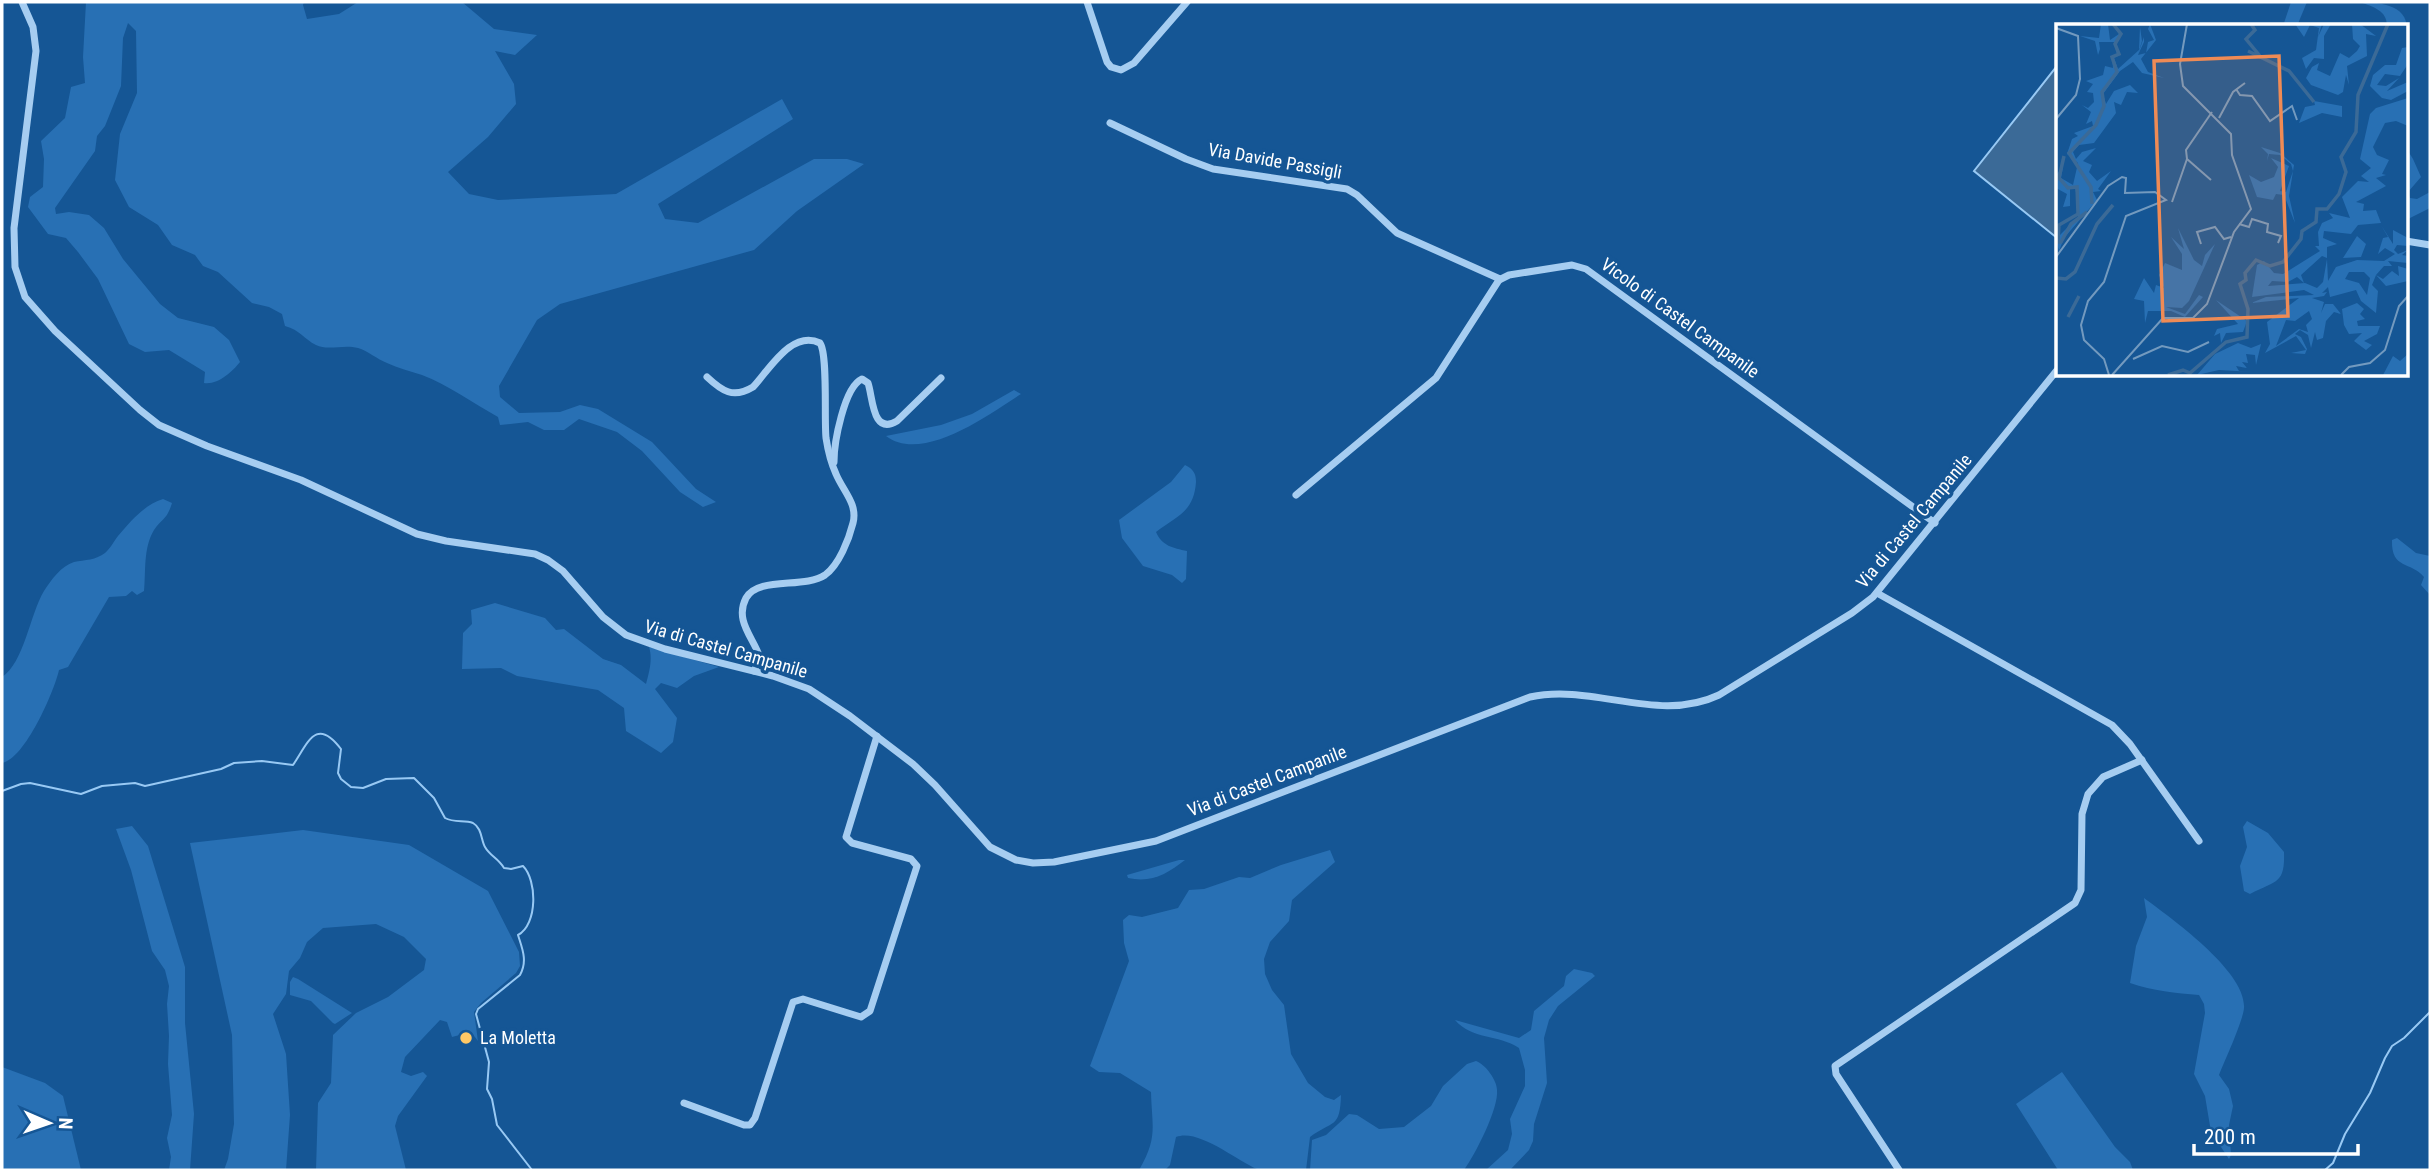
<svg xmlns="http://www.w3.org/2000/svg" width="2432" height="1172" font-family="'Roboto Condensed',sans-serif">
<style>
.green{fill:#2870b4}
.water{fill:#3b6a97;stroke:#98c9f4;stroke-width:2}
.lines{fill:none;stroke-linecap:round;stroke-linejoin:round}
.stream{stroke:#98c9f4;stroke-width:2}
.minor{stroke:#a6cdf1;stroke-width:7}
.poi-dot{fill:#ffc866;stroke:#155695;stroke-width:2.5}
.labels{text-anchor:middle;stroke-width:7;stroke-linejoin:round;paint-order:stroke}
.street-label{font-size:18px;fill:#fff;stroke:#155695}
.poi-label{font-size:18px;fill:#fff;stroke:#155695;text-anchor:start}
.inset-river{fill:none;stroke:#3b6a97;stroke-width:3.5}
.inset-road{fill:none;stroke:#739abf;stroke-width:2}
.view{fill:#ef8b55;fill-opacity:0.15;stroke:#ef8b55;stroke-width:3.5}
.inset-edge{fill:none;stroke:#fff;stroke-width:3.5}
</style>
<rect width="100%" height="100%" fill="#155695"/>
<g class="green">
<path d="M 86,2 L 304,2 L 303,5 L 307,19 L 339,14 L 358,2 L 462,2 L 494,29 L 537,35 L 515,55 L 495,51 L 514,84 L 516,104 L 488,137 L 448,172 L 469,194 L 498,200 L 616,194 L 782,99 L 793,119 L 658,204 L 665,219 L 698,223 L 814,159 L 847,159 L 864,164 L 797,211 L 754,250 L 560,304 L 537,320 L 499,386 L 500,397 L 519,413 L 560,412 L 580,405 L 598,409 L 652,442 L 696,489 L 716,502 L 703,507 L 680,492 L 642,451 L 617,432 L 579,419 L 564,430 L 544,430 L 528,422 L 500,425 L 498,417 C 473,403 448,385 422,375 C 410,371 398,368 387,363 C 377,359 368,351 358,348 C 344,344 328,351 316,345 C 304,339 300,330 285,326 L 282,314 L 269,307 L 252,303 L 218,272 L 203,266 L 195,255 L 172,245 L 158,225 L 129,207 L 115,180 L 120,134 L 137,93 L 136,31 L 128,23 L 123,38 L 121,86 L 105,126 L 97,136 L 95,151 L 55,208 L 56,214 L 69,212 L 89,215 L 104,228 L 123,259 L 160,304 L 178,318 L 214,327 L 229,340 L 240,362 C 232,372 218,385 204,383 L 205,372 L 169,350 L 145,352 L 129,344 L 98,279 L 78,252 L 66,238 L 48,234 L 28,207 L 30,197 L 43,187 L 44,159 L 41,141 L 65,118 L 71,87 L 85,83 L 83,57 Z"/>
<path d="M 2291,2 L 2307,2 L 2297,26 L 2283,26 Z"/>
<path d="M 2360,2 C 2381,2 2412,6 2406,34 L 2406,26 L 2387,26 C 2387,10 2373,7 2360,2 Z"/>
<path d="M 2408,151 L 2413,159 L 2421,177 L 2408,192 L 2410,198 L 2417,199 L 2430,192 L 2430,208 L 2406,220 L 2406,152 Z"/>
<path d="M 1014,390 L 1021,394 C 990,414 922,464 886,436 L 941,425 L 972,414 Z"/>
<path d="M 1185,465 C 1193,469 1196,473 1196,482 C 1194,512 1177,516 1156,532 C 1162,546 1173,548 1187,551 L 1186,579 L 1182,583 L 1172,575 L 1143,566 L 1122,538 L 1119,520 L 1171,482 Z"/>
<path d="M 163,499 L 172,503 C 167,520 162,518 154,530 C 143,548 146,572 144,591 L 137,595 L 132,591 L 126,596 L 109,597 L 68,667 L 59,670 C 54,692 25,759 2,763 L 2,677 C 24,663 30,614 44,591 C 51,580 61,566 74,562 C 85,560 96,560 105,553 C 110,549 114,541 118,536 C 131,521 144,505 163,499 Z"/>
<path d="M 2397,538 L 2416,553 L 2430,556 L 2430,595 L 2421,585 L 2424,577 C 2411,561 2391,570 2392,540 Z"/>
<path d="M 495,603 L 545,618 L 556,630 L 564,629 L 603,659 L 621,665 L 646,684 C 649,673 653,659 649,647 L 719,667 L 694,676 L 677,688 L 661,683 L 655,689 L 677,718 L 673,742 L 661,753 L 626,731 L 624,708 L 598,690 L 517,676 L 501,668 L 462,669 L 463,633 L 472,624 L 471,610 Z"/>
<path d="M 2247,821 L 2268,833 L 2284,852 C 2285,884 2277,880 2250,894 L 2244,891 L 2240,866 L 2247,847 L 2243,827 Z"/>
<path d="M 132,826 L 148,846 L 185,967 L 185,1023 L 194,1114 L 190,1170 L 169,1170 L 171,1157 L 167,1138 L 172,1115 L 168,1064 L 169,1036 L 167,1004 L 169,986 L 165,970 L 152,951 L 131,870 L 116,829 Z"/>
<path d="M 303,830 L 409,845 L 488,891 L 519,952 L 520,966 L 516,973 L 481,1003 L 474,1012 L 478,1041 L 471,1032 L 452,1037 L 447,1022 L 440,1020 L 405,1057 L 401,1072 L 411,1076 L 423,1072 L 427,1076 L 398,1116 L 395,1126 L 406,1170 L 316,1170 L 318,1103 L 331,1083 L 333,1035 L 356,1013 L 388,997 L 424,970 L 426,959 L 404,937 L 376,924 L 323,928 L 307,942 L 300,958 L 289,971 L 286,994 L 273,1014 L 286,1054 L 290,1115 L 286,1170 L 224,1170 L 228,1159 L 234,1124 L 232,1035 L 190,843 Z"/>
<path d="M 1330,850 L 1335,862 L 1292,900 L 1289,921 L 1270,942 L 1264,959 L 1265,974 L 1272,990 L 1284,1005 L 1291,1054 L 1308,1083 L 1325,1097 L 1334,1100 L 1341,1095 C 1340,1129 1333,1120 1310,1137 L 1306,1170 C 1294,1170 1267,1172 1257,1169 C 1236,1160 1198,1128 1176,1137 L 1170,1165 L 1165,1170 L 1139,1170 C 1158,1137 1152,1128 1151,1092 L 1120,1073 L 1099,1072 L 1090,1066 L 1129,961 L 1124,943 L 1123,920 L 1129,915 L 1142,917 L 1178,908 L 1189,890 L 1204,889 L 1239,877 L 1250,878 L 1281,865 Z"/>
<path d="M 1179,860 L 1185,860 C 1167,874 1152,883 1128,878 L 1127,875 Z"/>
<path d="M 2144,898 C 2171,918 2247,972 2244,1008 C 2243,1021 2225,1060 2219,1075 L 2229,1089 L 2233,1106 L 2229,1125 L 2231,1155 L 2229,1159 L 2211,1132 L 2205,1096 L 2194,1074 L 2205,1013 L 2204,1004 L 2199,995 C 2176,993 2153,991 2130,983 L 2136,946 L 2147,917 Z"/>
<path d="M 1574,969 L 1592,973 L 1595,976 L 1558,1006 L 1549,1020 L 1544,1038 L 1547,1083 L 1534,1124 L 1533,1141 L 1529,1150 L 1510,1170 L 1486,1170 L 1508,1150 L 1512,1134 L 1510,1119 L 1525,1086 L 1525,1070 L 1519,1048 C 1498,1034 1472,1040 1455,1020 L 1519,1038 L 1531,1030 L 1534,1011 L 1564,986 L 1566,976 Z"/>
<path d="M 293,977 L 298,979 L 352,1013 L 335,1024 L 333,1023 L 311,1001 L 290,995 L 290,982 Z"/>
<path d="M 1476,1061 C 1485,1064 1497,1080 1497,1090 C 1499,1108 1475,1155 1464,1170 L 1310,1170 L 1312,1140 L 1326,1135 L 1349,1114 L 1357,1115 L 1379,1129 L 1404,1127 L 1431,1106 L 1443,1086 L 1467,1064 Z"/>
<path d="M 2,1067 L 45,1083 L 63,1096 L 81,1170 L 2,1170 Z"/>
<path d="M 2062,1072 L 2115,1147 L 2130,1162 L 2133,1170 L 2058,1170 L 2016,1104 Z"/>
</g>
<path class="water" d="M 2057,66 L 2057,238 L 1974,171 Z"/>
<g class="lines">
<g class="stream">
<path d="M 2,791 L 21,784 L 30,783 L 81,794 L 102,786 L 135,783 L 145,786 L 221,769 L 234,763 L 262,761 L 293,765 C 308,743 316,716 341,749 L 338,773 L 341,779 L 351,787 L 363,788 L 386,779 L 414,778 L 434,798 L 445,818 C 454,823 464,820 473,823 C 482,828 481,840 485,847 C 490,856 498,858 504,868 L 511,869 L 523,866 C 537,880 538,924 518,935 C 522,948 528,961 520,975 L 478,1009 L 476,1014 L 489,1062 L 487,1089 L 492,1099 L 497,1125 L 532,1170"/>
<path d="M 2325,1170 L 2333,1163 L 2345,1134 L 2370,1093 L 2385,1058 L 2392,1046 L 2404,1038 L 2430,1012"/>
</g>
<g class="minor">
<path d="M 22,2 L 33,27 L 36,51 L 14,228 L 15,267 L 25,297 L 55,331 L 140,410 L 159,425 L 207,446 L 301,480 L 417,534 L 446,541 L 535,554 L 548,560 L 563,571 L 603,617 L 626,635 L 665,649 L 773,676 L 809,689 L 850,716 L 913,764 L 935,785 L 990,847 L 1016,860 L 1033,863 L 1054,862 L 1156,841 L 1530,697 C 1593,683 1658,724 1719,695 L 1852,613 L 1873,597 L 2058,369"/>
<path d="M 1087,2 L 1107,62 L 1111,67 L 1121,70 L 1134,63 L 1187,2"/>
<path d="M 1110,123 L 1186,159 L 1213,169 L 1347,189 L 1357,195 L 1397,233 L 1500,279"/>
<path d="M 2406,241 L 2430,245"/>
<path d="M 707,377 C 722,391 733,399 753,387 C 769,370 792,329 820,343 C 828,354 824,419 826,438 C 828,451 831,463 836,474 C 843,491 858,504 853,523 C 849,539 839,565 825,575 C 804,589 758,576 746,598 C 734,621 754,638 760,658 L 754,671"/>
<path d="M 834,462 C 834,443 844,387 862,379 L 868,383 C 873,397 872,436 897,421 L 941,378"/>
<path d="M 1296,495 L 1436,378 L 1499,280 L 1509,275 L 1572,265 L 1586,269 L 1935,523"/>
<path d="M 1877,593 L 2112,725 L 2130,744 L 2199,841"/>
<path d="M 684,1103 L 744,1125 L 750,1125 L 755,1118 L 793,1002 L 803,999 L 861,1017 L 870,1011 L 917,866 L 911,859 L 852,843 L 846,837 L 877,736"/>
<path d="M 1899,1170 L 1836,1074 L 1835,1066 L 2075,903 L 2081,890 L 2082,814 L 2088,794 L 2103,777 L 2142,760"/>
</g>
</g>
<circle class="poi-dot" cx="466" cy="1038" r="7"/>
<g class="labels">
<g class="street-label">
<text transform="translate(1275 161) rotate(10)" y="6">Via Davide Passigli</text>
<text transform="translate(1680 318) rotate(36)" y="6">Vicolo di Castel Campanile</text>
<text transform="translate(1914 521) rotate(-50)" y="6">Via di Castel Campanile</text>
<text transform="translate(726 649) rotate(16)" y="6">Via di Castel Campanile</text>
<text transform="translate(1267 781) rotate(-21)" y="6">Via di Castel Campanile</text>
</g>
<g class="poi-label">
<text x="480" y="1044">La Moletta</text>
</g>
</g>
<g transform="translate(2056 24)">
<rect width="352" height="352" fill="#155695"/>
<path d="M 45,0 L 52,0 L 54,16 L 63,10 L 56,0 L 65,8 L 60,20 L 64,31 L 58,34 L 62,45 L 83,26 L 84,3 L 86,17 L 82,30 L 88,13 L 88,18 L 82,31 L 90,29 L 92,18 L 98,16 L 92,5 L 94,0 L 100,16 L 85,35 L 92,48 L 108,54 L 86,49 L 77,38 L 64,47 L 47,70 L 50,80 L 58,67 L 74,61 L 82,69 L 71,68 L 65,81 L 58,78 L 60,89 L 38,119 L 23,121 L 17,128 L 20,135 L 26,128 L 40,124 L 27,137 L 36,141 L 33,148 L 41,157 L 55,147 L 42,165 L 45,167 L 37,168 L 41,176 L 8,214 L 3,227 L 0,215 L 22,193 L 22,180 L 19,163 L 14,165 L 14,182 L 7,183 L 11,170 L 0,164 L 0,151 L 7,143 L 5,154 L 17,161 L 22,139 L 11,130 L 16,115 L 22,112 L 18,109 L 37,102 L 36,97 L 30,100 L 35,88 L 26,81 L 32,84 L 38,78 L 37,69 L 31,68 L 37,60 L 30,57 L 47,51 L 49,42 L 57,44 L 56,32 L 61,30 L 58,18 L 43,18 L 44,25 L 42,31 L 39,17 L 24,12 L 43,14 ZM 251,0 L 266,0 L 262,13 L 268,0 L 275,0 L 268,12 L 268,35 L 258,34 L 250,45 L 246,34 L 260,26 L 263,4 L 254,1 L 248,13 L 239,0 ZM 296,0 L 304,0 L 320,12 L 310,10 L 311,32 L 291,42 L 293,61 L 290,51 L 287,68 L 282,71 L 255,61 L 250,54 L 256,43 L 263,39 L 261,46 L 274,52 L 284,29 L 293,34 L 301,27 L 304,22 L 297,15 ZM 352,23 L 352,40 L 344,52 L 329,50 L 321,61 L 330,62 L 343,54 L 331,67 L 352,58 L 352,67 L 335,76 L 326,74 L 314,62 L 317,51 L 329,41 L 340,41 L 346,24 ZM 352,74 L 352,102 L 340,97 L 329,99 L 317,123 L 321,131 L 333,136 L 326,150 L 330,151 L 320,154 L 330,162 L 300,178 L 308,180 L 307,187 L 320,186 L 325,199 L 302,201 L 295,210 L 268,207 L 267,214 L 281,220 L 271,223 L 271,234 L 266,232 L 245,251 L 248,259 L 241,253 L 232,258 L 216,257 L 212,262 L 249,259 L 261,264 L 267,258 L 271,235 L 272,257 L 280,243 L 301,236 L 328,237 L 339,230 L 329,224 L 322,230 L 327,214 L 332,213 L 325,201 L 337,220 L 337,206 L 352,214 L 352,222 L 341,221 L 338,226 L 342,230 L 352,226 L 346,231 L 352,232 L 352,239 L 332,237 L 336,242 L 328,242 L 320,251 L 327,255 L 336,247 L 343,252 L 342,242 L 352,245 L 352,257 L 330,262 L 320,251 L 316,261 L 322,267 L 320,289 L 305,277 L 300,266 L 274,273 L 272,263 L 266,269 L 271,268 L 268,272 L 256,274 L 268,278 L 265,289 L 269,280 L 277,280 L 285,290 L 278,288 L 270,297 L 267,314 L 261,316 L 259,308 L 255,324 L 252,311 L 244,306 L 239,310 L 245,313 L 251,325 L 249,330 L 235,329 L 250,326 L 240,312 L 209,329 L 214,320 L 211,298 L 243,274 L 195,279 L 210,273 L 258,271 L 248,266 L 196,273 L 201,241 L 208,237 L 218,249 L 227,250 L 264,227 L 259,222 L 263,222 L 262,208 L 266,199 L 277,194 L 273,189 L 294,194 L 286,173 L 302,157 L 313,158 L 305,152 L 315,144 L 304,135 L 314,90 L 320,84 ZM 293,248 L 308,248 L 314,254 L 311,271 L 303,259 L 289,255 ZM 253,287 L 256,295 L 250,301 L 252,308 L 243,305 L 220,322 L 230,296 L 239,297 ZM 258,77 L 286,82 L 286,93 L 266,89 L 243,99 L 249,83 L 259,81 ZM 205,123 L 224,129 L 238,141 L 233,172 L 239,199 L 228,171 L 220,170 L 217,176 L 201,173 L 193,151 L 205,158 L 218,153 L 222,143 L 215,134 L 233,142 L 224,167 L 230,168 L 237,147 L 235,140 L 224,131 L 213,130 L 211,137 L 212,130 ZM 122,204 L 138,236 L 146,242 L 149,231 L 159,220 L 133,277 L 126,284 L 110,283 L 129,290 L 143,271 L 147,273 L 129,293 L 115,287 L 92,287 L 89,299 L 88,277 L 78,275 L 88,254 L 98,269 L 100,261 L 108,264 L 103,251 L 109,239 L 126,246 L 126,230 L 115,213 L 128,225 ZM 301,212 L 310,220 L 305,233 L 287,234 ZM 160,276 L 191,297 L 187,308 L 170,309 L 165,319 L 164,309 L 158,312 L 161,305 L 182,300 ZM 301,279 L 308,285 L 304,290 L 309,295 L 301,297 L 302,302 L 324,302 L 321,310 L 308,317 L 316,321 L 310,326 L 298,317 L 306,309 L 293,310 L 288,301 L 286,285 ZM 182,319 L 195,324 L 205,320 L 200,341 L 199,331 L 190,330 L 192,339 L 186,338 L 191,344 L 180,342 L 183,347 L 198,348 L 163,346 L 141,351 L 159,330 ZM 352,330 L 352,351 L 327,351 L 337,332 L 344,337 Z" fill="#2870b4" fill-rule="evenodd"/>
<path class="inset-river" d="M 195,0 L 199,6 L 190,15 L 204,32M 192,27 L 233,47 L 258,78M 36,180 L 35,163 L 13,129 L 40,101 L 48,82 L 46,68 L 61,48 L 56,33 L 63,30 L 59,20 L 65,10 L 57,0M 2,216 L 3,201 L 22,190 L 21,163 L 12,164 L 3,154 L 8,132M 0,218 L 5,218 L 15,200 L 31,188M 0,254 L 10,255 L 19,248 L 41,200 L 57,181M 12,293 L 23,272M 112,351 L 127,346 L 134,349 L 170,318 L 191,313 L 192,285 L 184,260 L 190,256 L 189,249 L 200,236 L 214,242 L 227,238 L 245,215 L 246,207 L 260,198 L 261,185 L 271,185 L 283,170 L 290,148 L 285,133 L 300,108 L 302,71 L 332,0"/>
<path class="inset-road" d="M 0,4 L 22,12 L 24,55 L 20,71 L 0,95M 180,65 L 184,71 L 196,72 L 214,97 L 236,82 L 241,96M 163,94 L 177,68 L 189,59M 131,135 L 155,156M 116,178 L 131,135 L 130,126 L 156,88M 183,200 L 193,203 L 196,195 L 212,200 L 211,208 L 225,212 L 222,219M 145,220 L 141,208 L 159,203 L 168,215 L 175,213M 0,233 L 52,162 L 66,153 L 70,154 L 69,169 L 99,168 L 110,176 L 70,192 L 48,258 L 32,277 L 25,301 L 28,316 L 48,335 L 53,351M 77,335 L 106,322 L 132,328 L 153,318M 56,351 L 107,294 L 137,294 L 151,280 L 178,208 L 195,185 L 176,131 L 175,110 L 127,62 L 124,40 L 131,0M 285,351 L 293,343 L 314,339 L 329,326 L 343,282 L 352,272"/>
<path class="view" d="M 223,32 L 232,292 L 107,297 L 98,37 Z"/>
<rect width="352" height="352" class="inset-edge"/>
</g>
<rect width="2432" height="1172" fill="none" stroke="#ffffff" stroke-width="7"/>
<g transform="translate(49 1123) rotate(92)" stroke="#155695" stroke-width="5" paint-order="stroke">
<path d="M0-5L12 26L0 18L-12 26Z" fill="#ffffff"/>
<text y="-10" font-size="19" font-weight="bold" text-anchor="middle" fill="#ffffff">N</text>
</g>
<path d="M2194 1144v10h164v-10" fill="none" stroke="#ffffff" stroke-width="3.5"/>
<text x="2204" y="1144" font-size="21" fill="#ffffff" stroke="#155695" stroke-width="5" paint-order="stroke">200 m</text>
</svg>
